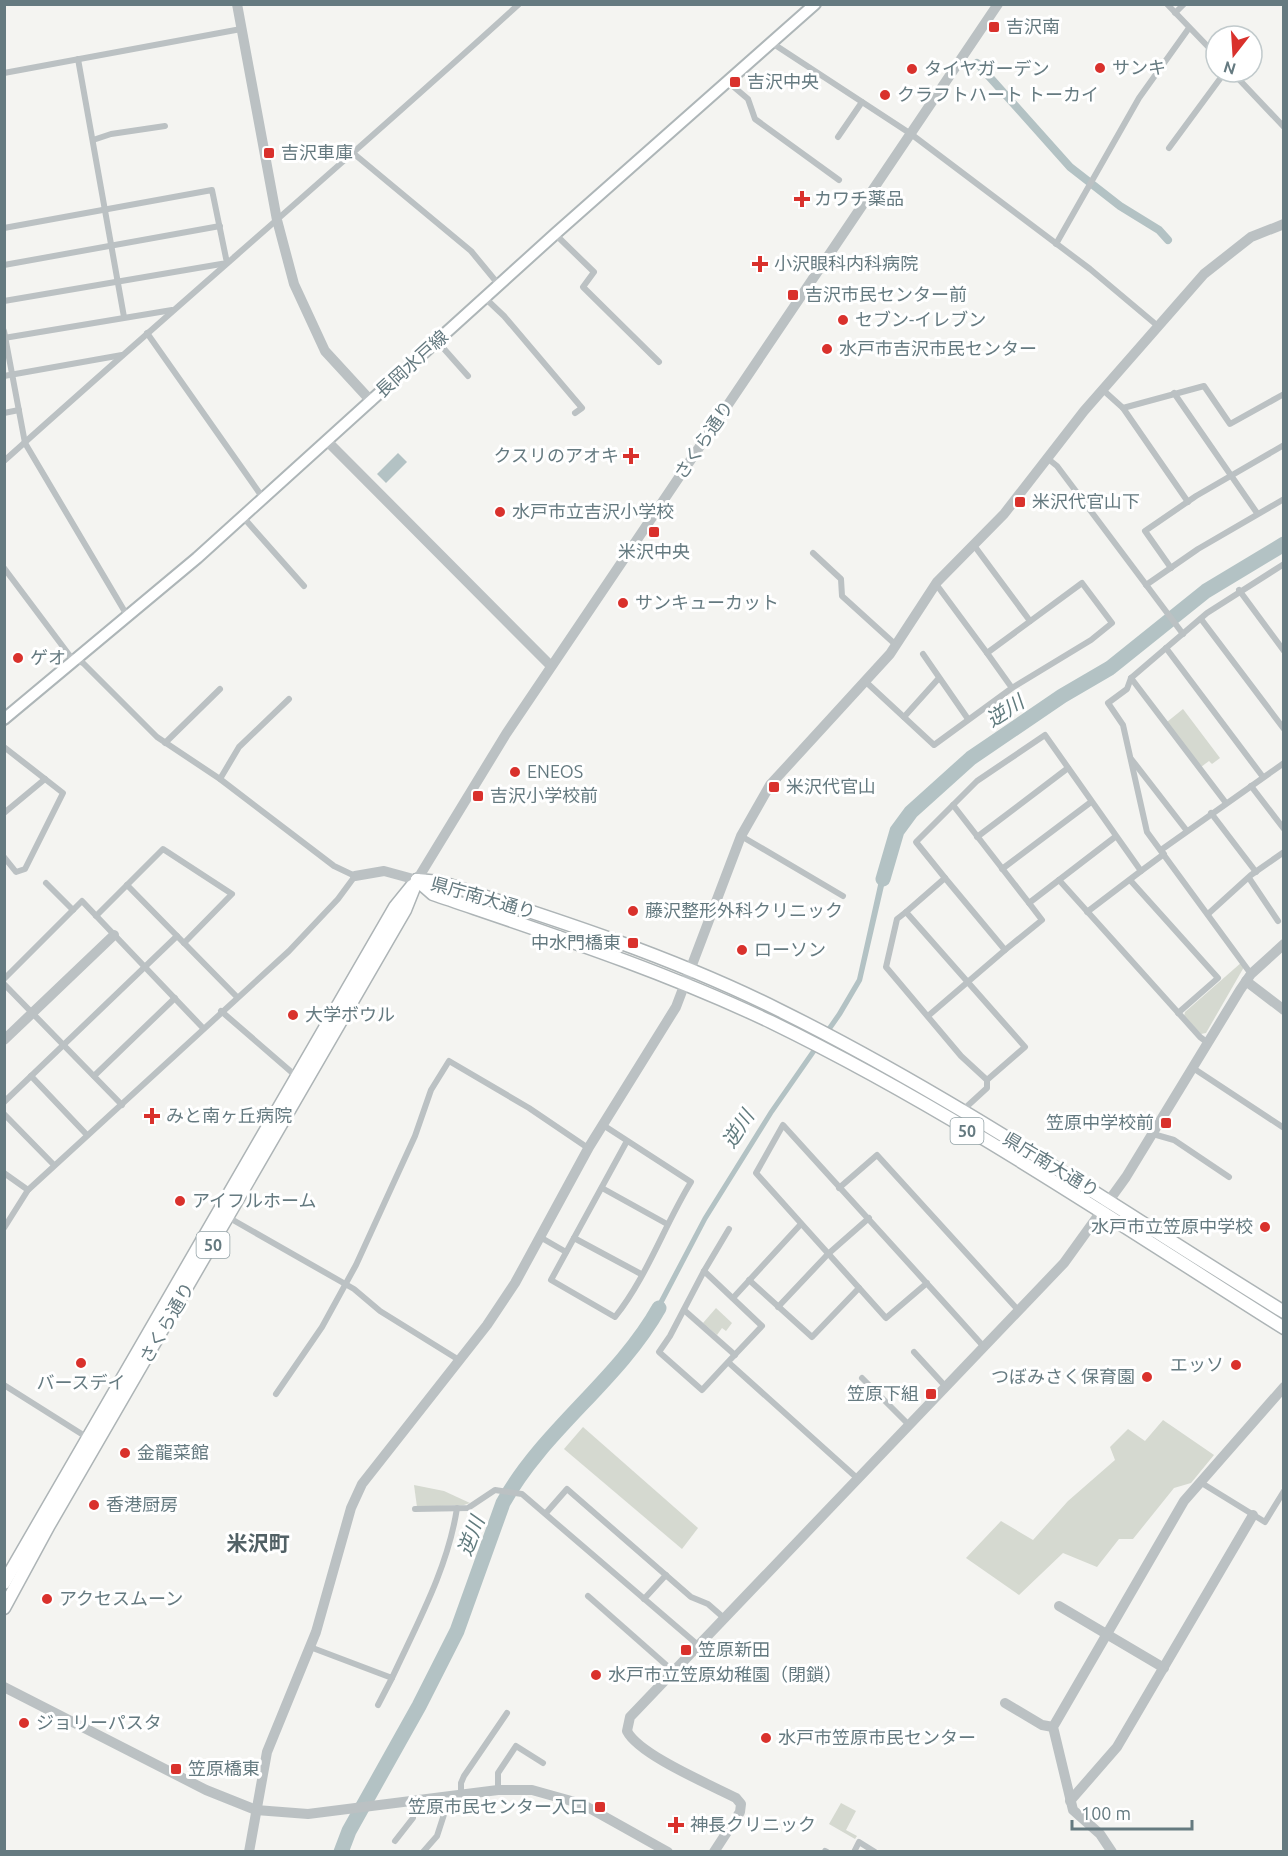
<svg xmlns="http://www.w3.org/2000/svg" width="1288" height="1856" font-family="Ubuntu,'Noto Sans JP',sans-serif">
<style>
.green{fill:#d5d9d0}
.water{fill:#b3c2c4}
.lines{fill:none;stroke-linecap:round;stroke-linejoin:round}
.canal{stroke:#b3c2c4;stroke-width:8}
.river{stroke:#b3c2c4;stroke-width:15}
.secondary-casing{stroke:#aeb6b8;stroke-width:14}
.primary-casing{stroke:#adb4b6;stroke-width:15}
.minor{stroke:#bbc1c3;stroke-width:6}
.tertiary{stroke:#bbc1c3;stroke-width:10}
.secondary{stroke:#fff;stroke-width:10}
.primary{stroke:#fff;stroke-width:12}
.poi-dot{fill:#d9312c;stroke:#fff;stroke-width:2}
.labels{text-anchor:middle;stroke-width:6;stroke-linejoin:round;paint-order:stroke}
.shield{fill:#fff;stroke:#93a2a6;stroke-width:1.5}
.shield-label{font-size:16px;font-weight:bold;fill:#657a80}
.poi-label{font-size:18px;fill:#657a80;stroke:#fff;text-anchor:start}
.street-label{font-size:18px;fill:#657a80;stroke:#fff}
.water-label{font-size:20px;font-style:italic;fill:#617b7e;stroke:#fff}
.quarter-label{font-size:21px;font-weight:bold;fill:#526166;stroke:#fff}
</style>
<rect width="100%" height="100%" fill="#f4f4f1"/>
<g class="green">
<path d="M 1183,709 L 1220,758 L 1212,764 L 1209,761 L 1201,767 L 1167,722 Z"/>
<path d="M 1242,962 L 1244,967 L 1206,1033 L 1201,1034 L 1184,1016 L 1185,1012 Z"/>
<path d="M 716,1308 L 732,1323 L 726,1331 L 722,1328 L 717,1335 L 703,1323 Z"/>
<path d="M 1163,1420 L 1214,1455 L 1191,1483 L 1174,1488 L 1133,1539 L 1119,1539 L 1097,1567 L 1063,1553 L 1019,1595 L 966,1558 L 1001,1521 L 1033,1540 L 1068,1501 L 1115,1460 L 1110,1447 L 1128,1429 L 1145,1441 Z"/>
<path d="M 583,1427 L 698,1528 L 682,1549 L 564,1449 Z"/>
<path d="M 414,1485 L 444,1491 L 470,1503 L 464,1505 L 417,1507 Z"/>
<path d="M 841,1803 L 856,1811 L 846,1830 L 857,1836 L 855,1839 L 829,1824 Z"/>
</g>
<g class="water">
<path d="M 398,453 L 407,462 L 386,483 L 377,474 Z"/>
<path d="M 884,858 L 890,860 L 862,981 L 842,1015 L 773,1114 L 707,1220 L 651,1327 L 646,1325 L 703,1217 L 769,1111 L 837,1013 L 857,979 Z"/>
</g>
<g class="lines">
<path class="canal" d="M 977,63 L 1070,167 L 1120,206 L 1159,230 L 1168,240"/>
<g class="river">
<path d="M 883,879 L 897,831 L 911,812 L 971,758 L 1062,696 L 1110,668 L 1206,591 L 1284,544"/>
<path d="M 341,1852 L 349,1831 L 419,1706 L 457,1631 L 503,1503 C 543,1430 618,1381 659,1308"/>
</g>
<defs>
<path id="secondary" d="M 4,719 L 197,558 L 555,234 L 815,4"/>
<g id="primary">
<path d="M 417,880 L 433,894 C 547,933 662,970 771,1022 C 950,1109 1116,1222 1284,1328"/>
<path d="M 417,880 L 440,882 C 555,919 671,956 779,1010 C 955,1097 1117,1209 1284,1312"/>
<path d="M 4,1583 L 395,907 L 412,886"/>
<path d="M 4,1608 L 49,1525 L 405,910 L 417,880"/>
</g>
</defs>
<use href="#secondary" class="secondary-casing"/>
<use href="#primary" class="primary-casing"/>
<g class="minor">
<path d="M 1167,4 L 1216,55"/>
<path d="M 1175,13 L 1184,4"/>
<path d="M 772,43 L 911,134 L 1090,269 L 1159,327"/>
<path d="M 78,59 L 124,317"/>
<path d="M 1232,72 L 1284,127"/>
<path d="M 4,73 L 241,29"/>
<path d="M 728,82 L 748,99 L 755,119 L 839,180"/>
<path d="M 838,137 L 862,102"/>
<path d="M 93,140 L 111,134 L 165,126"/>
<path d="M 1169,148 L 1225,72"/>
<path d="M 353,153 L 471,251 L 499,285"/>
<path d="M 4,228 L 212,190 L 227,263 L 4,301"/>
<path d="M 555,234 L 594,272 L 583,287 L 659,362"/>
<path d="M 1056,244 L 1139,98 L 1189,28"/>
<path d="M 4,265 L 220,226"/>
<path d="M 485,298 L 504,316 L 582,408 L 575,413"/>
<path d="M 4,331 L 25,443 L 128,617"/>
<path d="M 147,333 L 263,498"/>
<path d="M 4,338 L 172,310"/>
<path d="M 437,341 L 468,376"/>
<path d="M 4,376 L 122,355"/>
<path d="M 1103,390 L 1123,408 L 1204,386 L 1230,424 L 1284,394"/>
<path d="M 1174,393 L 1257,513"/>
<path d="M 1123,408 L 1188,502"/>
<path d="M 4,413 L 19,410"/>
<path d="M 1047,458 L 1057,466 L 1183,634"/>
<path d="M 4,461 C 175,307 349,159 519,4"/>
<path d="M 243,517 L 304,586"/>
<path d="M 973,544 L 1030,621"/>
<path d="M 813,553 L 841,579 L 842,596 L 896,645"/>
<path d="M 4,568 L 70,656 L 83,663 L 157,737 L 220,779 L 334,866 L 355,876 L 338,899 L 289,951 L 28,1190 L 4,1228"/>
<path d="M 1171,568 L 1145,531 L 1196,496 L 1284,445"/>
<path d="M 936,584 L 987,653"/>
<path d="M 1146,585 L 1198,549 L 1284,499"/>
<path d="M 1239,590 L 1284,651"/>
<path d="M 1201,619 L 1284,729"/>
<path d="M 1166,648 L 1263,777"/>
<path d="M 923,654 L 968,719"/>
<path d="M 1131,678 L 1226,803"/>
<path d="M 866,682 L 934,745 L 1012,688 L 1091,640 L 1112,623 L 1082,583 L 987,653 L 1012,688"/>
<path d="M 904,717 L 939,678"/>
<path d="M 165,743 L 220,689"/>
<path d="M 4,747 L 63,793 L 25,869 L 16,872 L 4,857"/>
<path d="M 1132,760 L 1187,831"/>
<path d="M 220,779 L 239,747 L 289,699"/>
<path d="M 1251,786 L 1284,829"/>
<path d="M 4,813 L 45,779"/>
<path d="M 1211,813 L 1256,872"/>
<path d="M 741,836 L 843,896"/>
<path d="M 977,837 L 1068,768"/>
<path d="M 1161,850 L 1284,763"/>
<path d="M 1164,854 L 1141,871 L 1045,735 L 977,781 L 953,805 L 1029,903 L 1059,880 L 1200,1037 L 1208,1043"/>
<path d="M 1002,869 L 1091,802"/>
<path d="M 945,878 L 916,842 L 953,805"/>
<path d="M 1249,878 L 1278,921"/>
<path d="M 1059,880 L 1115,837"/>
<path d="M 1130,880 L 1218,978 L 1178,1013"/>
<path d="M 46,883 L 73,910"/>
<path d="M 127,885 L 237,997"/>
<path d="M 906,912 L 897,919 L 886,967 L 961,1056 L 987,1080"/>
<path d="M 1087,912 L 1141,871"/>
<path d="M 1208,914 L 1251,875 L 1284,852"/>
<path d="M 96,916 L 163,849 L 232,894 L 184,943"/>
<path d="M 1005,950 L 1042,920 L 1029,903"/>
<path d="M 1251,974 L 1147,832 L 1123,725 L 1108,703 L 1127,689 L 1131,678 L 1207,613 L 1284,564"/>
<path d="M 4,979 L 82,901 L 203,1028"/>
<path d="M 4,984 L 122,1105"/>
<path d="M 221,1011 L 296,1076"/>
<path d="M 928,1016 L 1005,950 L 945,878 L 906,912 C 946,957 985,1002 1025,1047 L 987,1080 L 987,1088 L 963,1110"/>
<path d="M 1193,1068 L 1284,1128"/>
<path d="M 31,1076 L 87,1135"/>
<path d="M 94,1076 L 175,998"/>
<path d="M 4,1102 L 177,936"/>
<path d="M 4,1114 L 54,1165"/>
<path d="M 603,1125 L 691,1182 C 664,1226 647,1277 615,1317 L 551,1280 L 627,1141"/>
<path d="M 1153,1134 L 1174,1140 L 1229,1177"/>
<path d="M 4,1173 L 28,1190"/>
<path d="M 602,1188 L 667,1224"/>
<path d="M 839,1188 L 877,1155 L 1019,1311"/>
<path d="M 226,1216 L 354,1289 L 380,1311 L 459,1360"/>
<path d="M 540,1237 L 566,1252"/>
<path d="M 574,1238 L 641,1274"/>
<path d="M 704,1271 L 729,1229"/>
<path d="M 749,1280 L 812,1337 L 859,1288"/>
<path d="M 927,1283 L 886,1318 L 756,1173 L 783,1125 C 850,1199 918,1273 984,1347"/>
<path d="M 733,1298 L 801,1224"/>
<path d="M 778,1307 L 828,1254 L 869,1218"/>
<path d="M 684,1310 L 735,1355"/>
<path d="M 914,1352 L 946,1387"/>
<path d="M 728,1362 L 762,1326 L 704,1271 L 670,1336 L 659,1352 L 702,1390 L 728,1362 L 857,1478"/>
<path d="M 862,1378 L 909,1425"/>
<path d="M 4,1385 L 88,1438"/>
<path d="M 276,1394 L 322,1327 L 356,1265 L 415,1136 L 431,1090 L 449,1061 L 529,1108 L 588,1148"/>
<path d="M 1200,1482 L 1265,1522 L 1284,1491"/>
<path d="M 415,1509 L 468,1508 L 495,1490 L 522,1494 L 698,1645"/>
<path d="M 546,1513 L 567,1489 L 691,1597 L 708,1604 L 724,1618"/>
<path d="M 588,1596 L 673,1671"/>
<path d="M 644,1599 L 666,1575"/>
<path d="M 310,1647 L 392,1678 C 417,1624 448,1568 457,1508"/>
<path d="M 378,1705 L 392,1678"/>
<path d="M 498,1790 L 498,1773 L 516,1746 L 543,1763"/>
<path d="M 461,1794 L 461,1783 L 464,1776 L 507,1713"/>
<path d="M 395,1841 L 413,1818 L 412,1801"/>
<path d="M 825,1851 L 827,1852"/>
<path d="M 423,1852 L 437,1836 L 450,1796"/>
<path d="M 854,1852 L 859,1842 L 875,1852"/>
</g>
<g class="tertiary">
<path d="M 237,4 L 277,220 L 294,284 L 325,351 L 371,401"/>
<path d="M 327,441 L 551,666"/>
<path d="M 355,876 L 384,871 L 417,880 L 506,734 L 998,4"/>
<path d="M 1246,981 L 1284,1010"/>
<path d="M 4,1040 L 114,935"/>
<path d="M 1059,1606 L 1164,1668"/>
<path d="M 4,1687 L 206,1790 L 256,1810 L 308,1814 L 498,1790 L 532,1790 L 582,1804 L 668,1852"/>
<path d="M 1005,1703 L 1042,1725 L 1053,1727"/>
<path d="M 1070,1801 L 1117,1747 L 1253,1515"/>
<path d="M 249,1852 L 267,1752 L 316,1632 L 351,1508 L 362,1484 L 487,1325 L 515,1283 L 589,1147 L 676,1007 L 741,836 L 770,785 L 890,654 L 937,582 L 1004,514 L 1084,411 L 1204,274 L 1251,237 L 1284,224"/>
<path d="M 714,1852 L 740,1812 L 741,1804 L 736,1798 C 711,1785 639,1755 627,1731 L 630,1717 L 1064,1263 L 1126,1177 L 1240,990 L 1251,974 L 1284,944"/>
<path d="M 1112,1852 L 1100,1834 L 1073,1810 L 1053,1727 L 1184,1501 L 1284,1387"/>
</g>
<use href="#secondary" class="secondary"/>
<use href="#primary" class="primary"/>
</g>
<g class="poi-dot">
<rect x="988" y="21" width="12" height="12" rx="3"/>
<circle cx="1100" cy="68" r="6"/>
<circle cx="912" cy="69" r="6"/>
<rect x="729" y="76" width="12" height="12" rx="3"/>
<circle cx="885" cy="95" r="6"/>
<rect x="263" y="147" width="12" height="12" rx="3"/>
<path d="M799 190h6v6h6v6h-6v6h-6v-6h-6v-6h6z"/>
<path d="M757 255h6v6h6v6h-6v6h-6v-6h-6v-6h6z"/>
<rect x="787" y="289" width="12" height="12" rx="3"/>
<circle cx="843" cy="320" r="6"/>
<circle cx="827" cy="349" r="6"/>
<path d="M628 447h6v6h6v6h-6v6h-6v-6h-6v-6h6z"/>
<rect x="1014" y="496" width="12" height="12" rx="3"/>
<circle cx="500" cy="512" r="6"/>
<rect x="648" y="526" width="12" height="12" rx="3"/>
<circle cx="623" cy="603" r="6"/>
<circle cx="18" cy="658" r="6"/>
<circle cx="515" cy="772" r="6"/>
<rect x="768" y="781" width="12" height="12" rx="3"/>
<rect x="472" y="790" width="12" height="12" rx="3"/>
<circle cx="633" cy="911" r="6"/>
<rect x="627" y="937" width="12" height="12" rx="3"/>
<circle cx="742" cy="950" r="6"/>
<circle cx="293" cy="1015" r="6"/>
<path d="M149 1107h6v6h6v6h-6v6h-6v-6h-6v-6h6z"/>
<rect x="1160" y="1117" width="12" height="12" rx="3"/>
<circle cx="180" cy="1201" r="6"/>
<circle cx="1265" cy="1227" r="6"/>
<circle cx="81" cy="1363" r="6"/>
<circle cx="1236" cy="1365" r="6"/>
<circle cx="1147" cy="1377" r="6"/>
<rect x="925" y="1388" width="12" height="12" rx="3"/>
<circle cx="125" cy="1453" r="6"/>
<circle cx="94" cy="1505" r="6"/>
<circle cx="47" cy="1599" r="6"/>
<rect x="680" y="1644" width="12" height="12" rx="3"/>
<circle cx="596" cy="1675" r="6"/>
<circle cx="24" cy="1723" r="6"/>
<circle cx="766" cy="1738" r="6"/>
<rect x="170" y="1763" width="12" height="12" rx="3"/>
<rect x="594" y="1801" width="12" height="12" rx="3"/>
<path d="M673 1816h6v6h6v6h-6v6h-6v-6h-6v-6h6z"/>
</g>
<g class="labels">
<g class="shield">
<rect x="950.5" y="1118" width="33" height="26" rx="4.5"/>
<rect x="196.5" y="1232" width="33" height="26" rx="4.5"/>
</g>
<g class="shield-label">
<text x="967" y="1137">50</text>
<text x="213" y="1251">50</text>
</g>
<g class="poi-label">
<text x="1006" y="33">吉沢南</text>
<text x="1112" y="74">サンキ</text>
<text x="924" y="75">タイヤガーデン</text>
<text x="747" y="88">吉沢中央</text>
<text x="897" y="101">クラフトハート トーカイ</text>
<text x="281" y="159">吉沢車庫</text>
<text x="814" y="205">カワチ薬品</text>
<text x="774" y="270">小沢眼科内科病院</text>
<text x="805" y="301">吉沢市民センター前</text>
<text x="855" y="326">セブン-イレブン</text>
<text x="839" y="355">水戸市吉沢市民センター</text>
<text x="619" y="462" text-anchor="end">クスリのアオキ</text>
<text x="1032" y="508">米沢代官山下</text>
<text x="512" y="518">水戸市立吉沢小学校</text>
<text x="654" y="558" text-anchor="middle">米沢中央</text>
<text x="635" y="609">サンキューカット</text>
<text x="30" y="664">ゲオ</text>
<text x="527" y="778">ENEOS</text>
<text x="786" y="793">米沢代官山</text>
<text x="490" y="802">吉沢小学校前</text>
<text x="645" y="917">藤沢整形外科クリニック</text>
<text x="621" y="949" text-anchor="end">中水門橋東</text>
<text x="754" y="956">ローソン</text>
<text x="305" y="1021">大学ボウル</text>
<text x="166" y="1122">みと南ヶ丘病院</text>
<text x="1154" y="1129" text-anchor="end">笠原中学校前</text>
<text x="192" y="1207">アイフルホーム</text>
<text x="1253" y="1233" text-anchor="end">水戸市立笠原中学校</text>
<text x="1224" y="1371" text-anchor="end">エッソ</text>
<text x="1135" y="1383" text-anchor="end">つぼみさく保育園</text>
<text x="81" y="1389" text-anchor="middle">バースデイ</text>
<text x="919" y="1400" text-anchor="end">笠原下組</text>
<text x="137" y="1459">金龍菜館</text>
<text x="106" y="1511">香港厨房</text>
<text x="59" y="1605">アクセスムーン</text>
<text x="698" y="1656">笠原新田</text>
<text x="608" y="1681">水戸市立笠原幼稚園（閉鎖）</text>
<text x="36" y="1729">ジョリーパスタ</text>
<text x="778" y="1744">水戸市笠原市民センター</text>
<text x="188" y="1775">笠原橋東</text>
<text x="588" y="1813" text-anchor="end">笠原市民センター入口</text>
<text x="690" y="1831">神長クリニック</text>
</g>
<g class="street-label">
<text transform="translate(412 364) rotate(-42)" y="6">長岡水戸線</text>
<text transform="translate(704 440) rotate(-56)" y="6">さくら通り</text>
<text transform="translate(483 898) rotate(16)" y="6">県庁南大通り</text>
<text transform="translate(1051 1165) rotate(31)" y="6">県庁南大通り</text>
<text transform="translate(167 1323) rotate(-60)" y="6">さくら通り</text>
</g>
<g class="water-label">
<text transform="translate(1005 711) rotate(-33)" y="7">逆川</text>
<text transform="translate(738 1129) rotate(-57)" y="7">逆川</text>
<text transform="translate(471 1536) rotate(-69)" y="7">逆川</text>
</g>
<g class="quarter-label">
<text x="258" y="1551">米沢町</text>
</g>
</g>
<rect width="1288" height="1856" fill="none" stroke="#657a80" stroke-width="12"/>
<g transform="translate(1234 54) rotate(197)"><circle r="28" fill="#ffffff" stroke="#c1cacc" stroke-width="1.5"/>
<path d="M0-4.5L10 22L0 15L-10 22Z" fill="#d9312c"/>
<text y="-9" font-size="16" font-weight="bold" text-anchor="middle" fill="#657a80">N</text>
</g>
<path d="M1072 1820v9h120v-9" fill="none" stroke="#657a80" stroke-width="3"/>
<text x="1081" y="1820" font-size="18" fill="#657a80" stroke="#ffffff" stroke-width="4.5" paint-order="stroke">100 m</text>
</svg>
